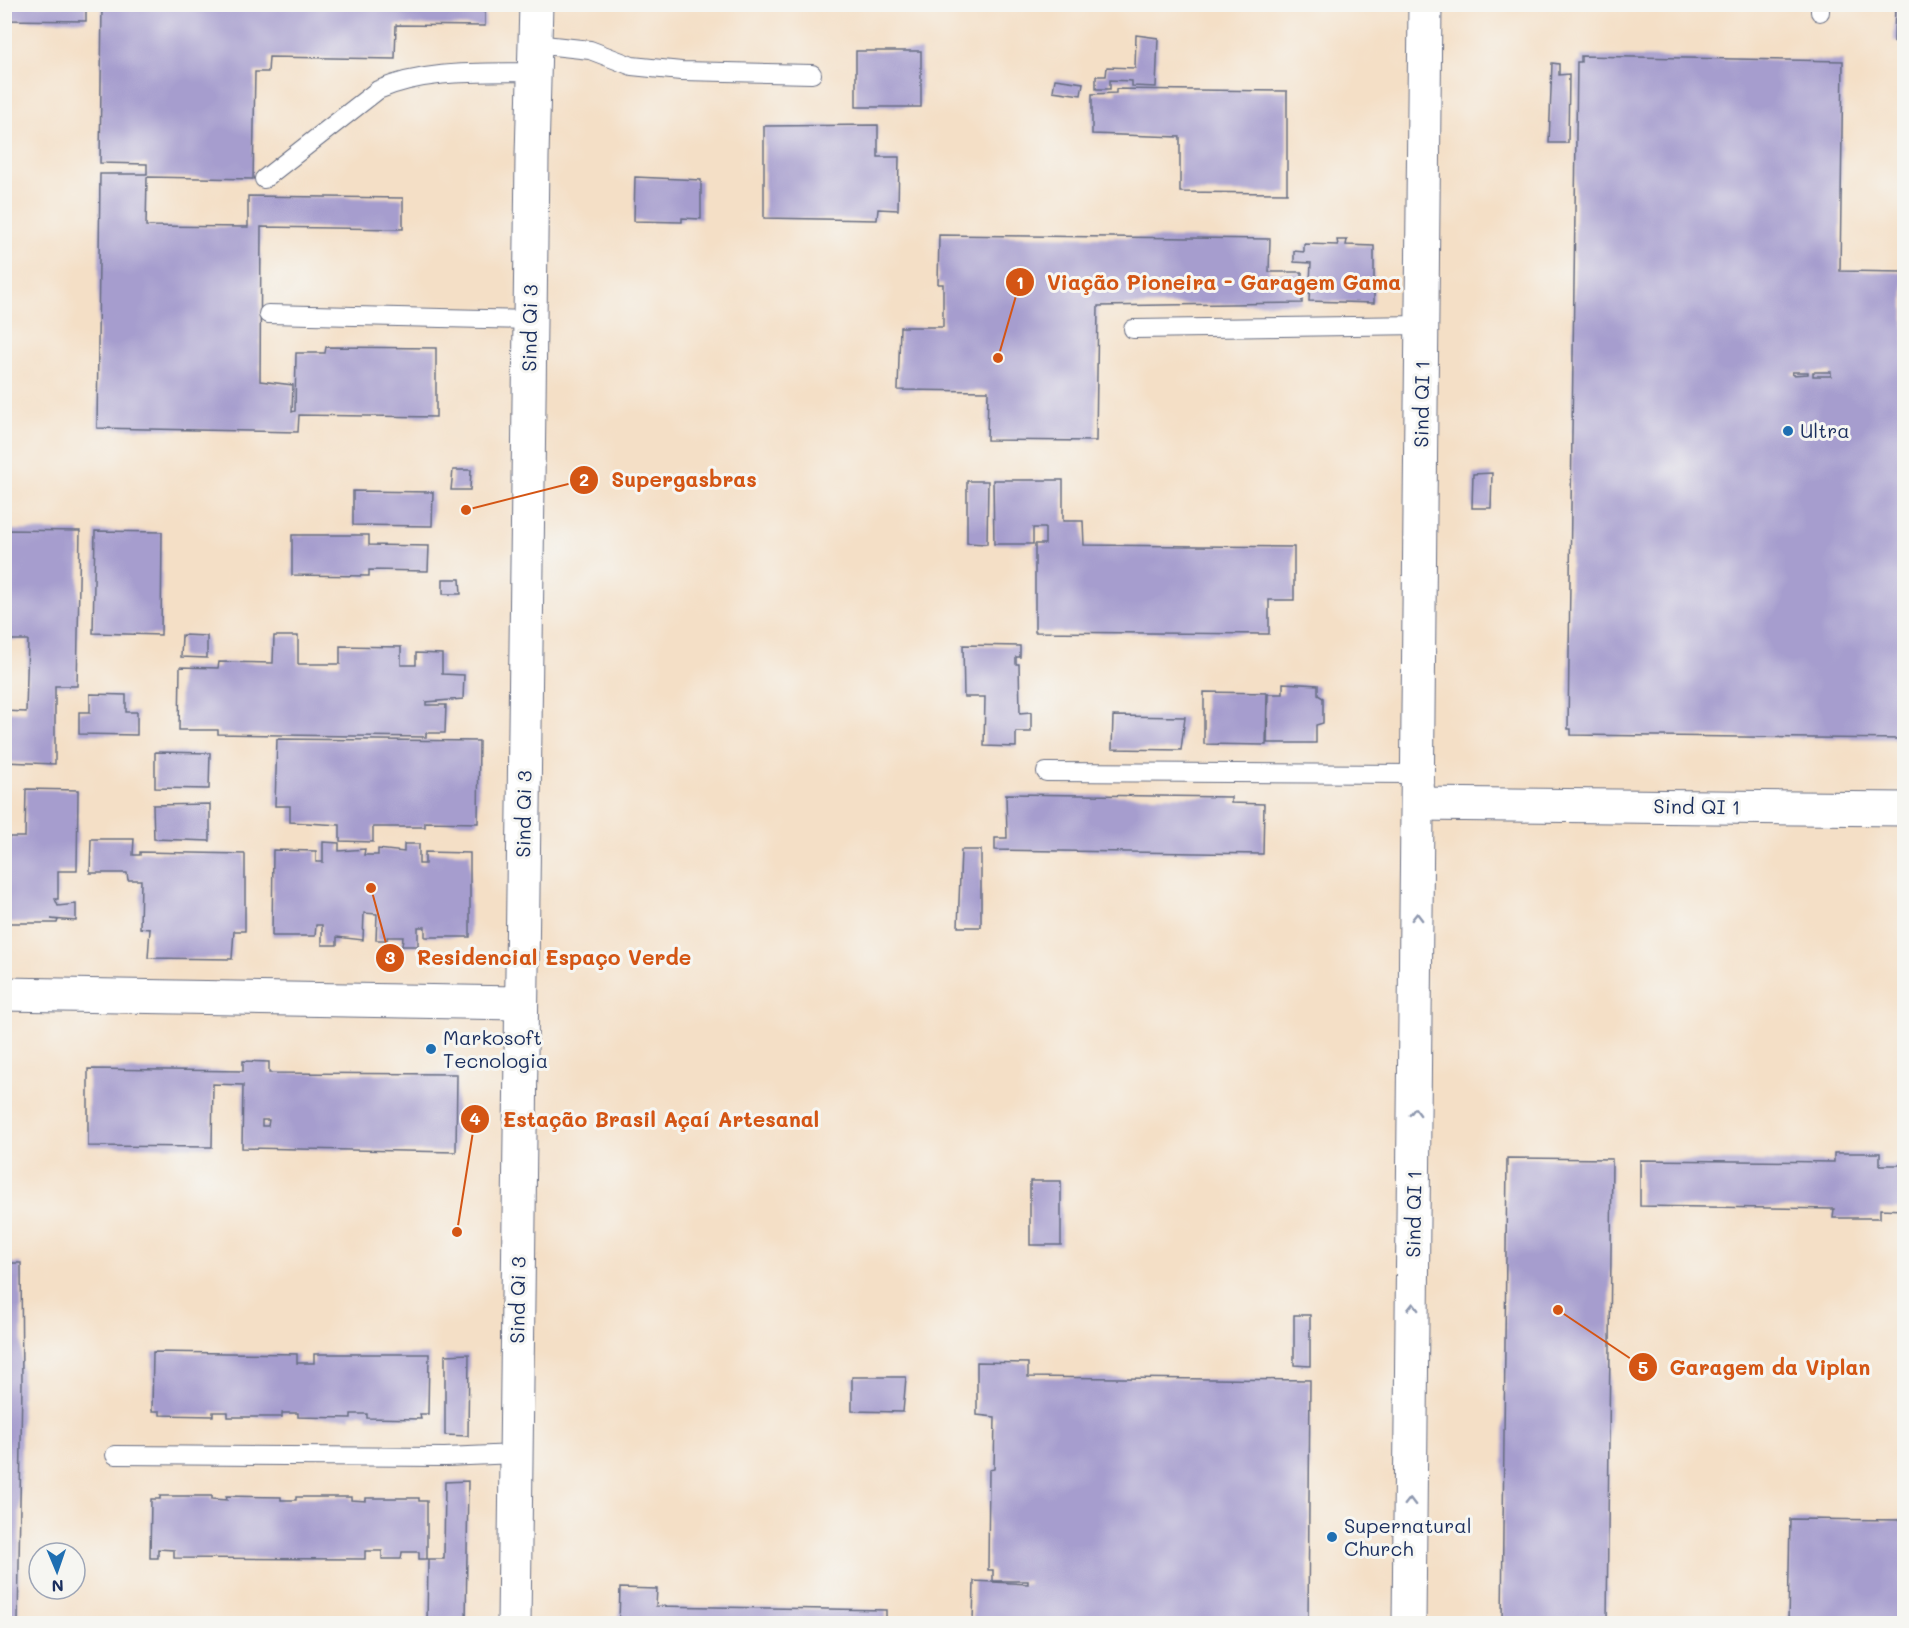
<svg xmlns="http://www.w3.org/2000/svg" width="1909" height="1628" font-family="Mali,sans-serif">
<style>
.building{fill:#a69dce;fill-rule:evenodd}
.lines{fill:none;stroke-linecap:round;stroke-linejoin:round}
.lane-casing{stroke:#676d82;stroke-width:20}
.street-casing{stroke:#676d82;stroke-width:35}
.lane{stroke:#fff;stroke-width:18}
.street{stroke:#fff;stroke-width:33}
.oneway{stroke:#8d97ae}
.poi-dot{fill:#1f6fb2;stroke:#f6f6f2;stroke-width:2}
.labels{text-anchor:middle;stroke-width:6;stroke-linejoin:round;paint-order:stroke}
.street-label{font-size:20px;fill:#1b2f5e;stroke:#f6f6f2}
.poi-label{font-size:20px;fill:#1b2f5e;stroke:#f6f6f2;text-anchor:start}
.leader{fill:none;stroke:#d45514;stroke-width:2}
.callout-dot{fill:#d45514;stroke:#f6f6f2;stroke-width:2}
.mark-label{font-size:18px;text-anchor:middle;font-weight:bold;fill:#fff}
.callout-label{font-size:21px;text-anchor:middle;font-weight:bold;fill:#d45514;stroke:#f6f6f2;stroke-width:6;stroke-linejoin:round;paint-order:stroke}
</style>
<rect width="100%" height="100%" fill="#f6f6f2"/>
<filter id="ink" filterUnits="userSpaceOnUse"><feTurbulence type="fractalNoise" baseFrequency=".0167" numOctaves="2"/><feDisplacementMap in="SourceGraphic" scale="12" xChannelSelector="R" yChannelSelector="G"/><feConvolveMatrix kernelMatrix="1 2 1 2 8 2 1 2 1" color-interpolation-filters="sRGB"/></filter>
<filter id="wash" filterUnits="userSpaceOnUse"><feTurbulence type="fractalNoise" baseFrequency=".008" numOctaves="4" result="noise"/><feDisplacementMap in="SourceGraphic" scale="24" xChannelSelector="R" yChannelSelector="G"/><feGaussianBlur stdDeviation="1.35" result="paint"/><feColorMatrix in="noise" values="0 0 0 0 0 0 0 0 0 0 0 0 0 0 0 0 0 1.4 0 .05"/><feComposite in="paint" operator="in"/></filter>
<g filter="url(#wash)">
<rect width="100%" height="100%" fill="#f4dfc6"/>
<g id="blocks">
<g class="building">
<path d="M 102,4 L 485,6 L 485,26 L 396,25 L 395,59 L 269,57 L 268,72 L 255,72 L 253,179 L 147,177 L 146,226 L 248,227 L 248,196 L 403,198 L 403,229 L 261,227 L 260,381 L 293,385 L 292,412 L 295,411 L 296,353 L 325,353 L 326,347 L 436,348 L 436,417 L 299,415 L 298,432 L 97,428 L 100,174 L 147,174 L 147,164 L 100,163 Z"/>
<path d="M 1895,4 L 1904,4 L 1904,42 L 1894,42 Z"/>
<path d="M 4,5 L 86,5 L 86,21 L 4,20 Z"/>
<path d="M 1136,35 L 1158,38 L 1156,87 L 1132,86 L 1132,81 L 1110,80 L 1110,89 L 1096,89 L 1096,76 L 1106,76 L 1107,67 L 1135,68 Z"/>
<rect x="856" y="51" width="65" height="56"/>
<path d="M 1581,56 L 1843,61 L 1840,271 L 1904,272 L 1904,739 L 1571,735 L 1571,729 L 1568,729 L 1577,62 L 1581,62 ZM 1792,372 L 1808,372 L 1808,374 L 1793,375 ZM 1813,372 L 1831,372 L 1831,376 L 1813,376 Z"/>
<path d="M 1552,63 L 1559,64 L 1559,75 L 1569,74 L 1568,143 L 1549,143 Z"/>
<path d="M 1055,79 L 1083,83 L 1081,95 L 1053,91 Z"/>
<path d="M 1116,89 L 1287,91 L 1287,193 L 1180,192 L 1180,137 L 1092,134 L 1092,94 L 1116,93 Z"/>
<path d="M 878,125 L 878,157 L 899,157 L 898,210 L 878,209 L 877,220 L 764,218 L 764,126 Z"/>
<path d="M 635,177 L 701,180 L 701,219 L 682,218 L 682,222 L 634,221 Z"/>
<path d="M 939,235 L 1270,239 L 1269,272 L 1302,272 L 1302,303 L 1098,306 L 1096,441 L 987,440 L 988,391 L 898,390 L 900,327 L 943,327 L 943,284 L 938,284 Z"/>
<path d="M 1337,240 L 1347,240 L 1346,245 L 1374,246 L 1374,303 L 1309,301 L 1311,263 L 1294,262 L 1294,251 L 1304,252 L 1304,244 L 1338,245 Z"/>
<path d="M 453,470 L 471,470 L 470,490 L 451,490 Z"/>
<path d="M 1492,473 L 1491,508 L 1472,508 L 1473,474 Z"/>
<path d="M 993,480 L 1063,480 L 1063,521 L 1083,521 L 1084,545 L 1294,547 L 1294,600 L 1269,600 L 1269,634 L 1035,632 L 1035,544 L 1045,544 L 1045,528 L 1033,528 L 1033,544 L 994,544 Z"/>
<path d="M 967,481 L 988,481 L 987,544 L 967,543 Z"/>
<path d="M 353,491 L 433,492 L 432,526 L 353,525 Z"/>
<path d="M 4,530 L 80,531 L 77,686 L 55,686 L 55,764 L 4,762 L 4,711 L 26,712 L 28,640 L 4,640 Z"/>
<path d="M 95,531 L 162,532 L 161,635 L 93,633 Z"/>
<path d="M 292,535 L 369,535 L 369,545 L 429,546 L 428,571 L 369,570 L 369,576 L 292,575 Z"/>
<path d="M 443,579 L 460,579 L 461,594 L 443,594 Z"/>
<path d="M 182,635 L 207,636 L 207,658 L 181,657 Z"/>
<path d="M 274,636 L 298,636 L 298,664 L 340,664 L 340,646 L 401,647 L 401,665 L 416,665 L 416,653 L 442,654 L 442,674 L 464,675 L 463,699 L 426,702 L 426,705 L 446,705 L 445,733 L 426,733 L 426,737 L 218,734 L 218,730 L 179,730 L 180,667 L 218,668 L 219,662 L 273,663 Z"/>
<path d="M 963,645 L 1020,646 L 1020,657 L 1016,657 L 1016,664 L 1019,664 L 1020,713 L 1031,712 L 1031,732 L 1016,732 L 1016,747 L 984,746 L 985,697 L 964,697 Z"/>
<path d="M 1283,683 L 1318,685 L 1318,695 L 1323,698 L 1323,723 L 1316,725 L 1316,743 L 1267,743 L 1268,694 L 1283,694 Z"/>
<path d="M 1204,692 L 1267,693 L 1266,745 L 1204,744 Z"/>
<path d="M 90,694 L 126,695 L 126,712 L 137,712 L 137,735 L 79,734 L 79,712 L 90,712 Z"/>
<path d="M 1113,716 L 1185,717 L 1181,750 L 1112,749 Z"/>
<path d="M 277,739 L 479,741 L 478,823 L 425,822 L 425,827 L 373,827 L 373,842 L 340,841 L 340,825 L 290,822 L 290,806 L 275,806 Z"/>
<path d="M 155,752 L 210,753 L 209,789 L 155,788 Z"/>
<path d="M 26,789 L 78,790 L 77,871 L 58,871 L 58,899 L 55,899 L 58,906 L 76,904 L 76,921 L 51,919 L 58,920 L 57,923 L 4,923 L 4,837 L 25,837 Z"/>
<path d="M 1006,794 L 1231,797 L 1231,803 L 1264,804 L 1263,854 L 995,850 L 995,838 L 1007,838 Z"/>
<path d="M 210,804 L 210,841 L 154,839 L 153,805 Z"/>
<path d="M 91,839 L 134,839 L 133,855 L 140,855 L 140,852 L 245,854 L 245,931 L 234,931 L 232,959 L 148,958 L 150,929 L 140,928 L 141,880 L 128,880 L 127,873 L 90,873 Z"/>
<path d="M 323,842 L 339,843 L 339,851 L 365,849 L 364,855 L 378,855 L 378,849 L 404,852 L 404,844 L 419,844 L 419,864 L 425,864 L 425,852 L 470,853 L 470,937 L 425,937 L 425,927 L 418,927 L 418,946 L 402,946 L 403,937 L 387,937 L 387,940 L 376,940 L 377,914 L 364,913 L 363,940 L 337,937 L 337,945 L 322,945 L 322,925 L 316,925 L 315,936 L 272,936 L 273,850 L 316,851 L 316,862 L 323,862 Z"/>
<path d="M 961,850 L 981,850 L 981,927 L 958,927 Z"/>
<path d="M 243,1061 L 269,1062 L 269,1073 L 457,1074 L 456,1152 L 242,1148 L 243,1085 L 213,1084 L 212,1147 L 88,1146 L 88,1069 L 243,1071 ZM 262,1120 L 269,1120 L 268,1126 L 262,1126 Z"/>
<path d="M 1834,1153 L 1880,1153 L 1880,1165 L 1904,1165 L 1904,1210 L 1880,1209 L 1880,1218 L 1833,1218 L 1834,1209 L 1640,1206 L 1640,1160 L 1834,1162 Z"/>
<path d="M 1507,1158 L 1612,1159 L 1607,1623 L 1502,1623 Z"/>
<rect x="1030" y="1181" width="31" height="64"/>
<path d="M 4,1263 L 21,1263 L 22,1383 L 18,1623 L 4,1623 Z"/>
<path d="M 1294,1315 L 1310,1315 L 1310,1366 L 1294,1365 Z"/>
<path d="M 153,1352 L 297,1354 L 297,1363 L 314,1363 L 314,1354 L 429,1354 L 428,1414 L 420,1414 L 421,1419 L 367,1418 L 367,1414 L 351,1414 L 351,1418 L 298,1417 L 298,1413 L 282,1413 L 282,1417 L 228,1417 L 228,1412 L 213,1412 L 213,1416 L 160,1415 L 160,1411 L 152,1411 Z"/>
<path d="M 469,1354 L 468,1436 L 445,1435 L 445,1355 Z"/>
<path d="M 977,1362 L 1028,1363 L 1028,1377 L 1310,1380 L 1308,1623 L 973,1623 L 974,1581 L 1028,1584 L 1028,1581 L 993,1581 L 993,1570 L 988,1570 L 989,1470 L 994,1469 L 995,1417 L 977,1415 Z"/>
<path d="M 852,1377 L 906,1377 L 903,1412 L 852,1411 Z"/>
<path d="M 468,1481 L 466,1623 L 427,1623 L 428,1559 L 444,1559 L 445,1482 Z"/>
<path d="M 160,1496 L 212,1496 L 212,1499 L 227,1500 L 226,1496 L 281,1497 L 281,1500 L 296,1500 L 296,1497 L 351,1497 L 351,1500 L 366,1501 L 366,1498 L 419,1498 L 419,1501 L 427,1501 L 427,1559 L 419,1559 L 419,1552 L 402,1552 L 401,1559 L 382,1559 L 382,1551 L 365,1551 L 365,1559 L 174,1558 L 174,1550 L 158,1549 L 158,1558 L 150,1558 L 151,1499 L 160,1499 Z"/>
<path d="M 1790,1519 L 1904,1520 L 1904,1623 L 1788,1623 Z"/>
<path d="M 620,1588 L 657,1589 L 656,1606 L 886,1610 L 886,1623 L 619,1623 Z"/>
</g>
</g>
</g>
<g filter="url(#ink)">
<use href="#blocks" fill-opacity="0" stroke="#676d82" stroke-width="1.5"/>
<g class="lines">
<defs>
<g id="lane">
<path d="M 1820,4 L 1820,12"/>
<path d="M 535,44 L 590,50 L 632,66 L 681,71 L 812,74"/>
<path d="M 264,179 L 378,90 C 427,69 483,73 535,72"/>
<path d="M 268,314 L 530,320"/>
<path d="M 1133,329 L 1423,325"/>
<path d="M 1046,772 L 1418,774"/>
<path d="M 115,1455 L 445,1457 L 516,1454"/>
</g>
<g id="street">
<path d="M 1418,804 L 1904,809"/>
<path d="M 4,994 L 521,1003"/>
<path d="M 514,1624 L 532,157 L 536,4"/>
<path d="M 1409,1624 L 1425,4"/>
</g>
</defs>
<use href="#lane" class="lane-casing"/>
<use href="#street" class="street-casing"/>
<use href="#lane" class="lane"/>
<use href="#street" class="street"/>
</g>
<defs><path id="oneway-chevron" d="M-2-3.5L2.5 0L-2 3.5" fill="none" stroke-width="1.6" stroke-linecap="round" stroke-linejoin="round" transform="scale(1.5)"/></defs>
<g class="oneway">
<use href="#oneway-chevron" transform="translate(1417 917) rotate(-89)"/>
<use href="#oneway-chevron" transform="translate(1415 1112) rotate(-89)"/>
<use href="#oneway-chevron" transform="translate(1413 1307) rotate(-89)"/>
<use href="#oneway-chevron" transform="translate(1410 1502) rotate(-89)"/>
</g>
</g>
<g class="poi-dot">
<circle cx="1788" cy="431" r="6"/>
<circle cx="431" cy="1049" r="6"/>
<circle cx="1332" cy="1537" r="6"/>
</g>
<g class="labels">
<g class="street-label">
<text transform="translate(530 328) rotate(-89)" y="7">Sind Qi 3</text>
<text transform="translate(1422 404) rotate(-89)" y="7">Sind QI 1</text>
<text transform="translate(1697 807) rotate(1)" y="7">Sind QI 1</text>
<text transform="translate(524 814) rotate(-89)" y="7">Sind Qi 3</text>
<text transform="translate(1414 1214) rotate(-89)" y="7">Sind QI 1</text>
<text transform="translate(518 1300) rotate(-89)" y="7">Sind Qi 3</text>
</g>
<g class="poi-label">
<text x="1800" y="438">Ultra</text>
<text x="443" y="1045">Markosoft<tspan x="443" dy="23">Tecnologia</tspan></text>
<text x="1344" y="1533">Supernatural<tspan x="1344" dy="23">Church</tspan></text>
</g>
</g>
<path class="leader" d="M998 358L1020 282M466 510L584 480M371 888L390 958M457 1232L475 1119M1558 1310L1643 1367"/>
<g class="callout-dot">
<circle cx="998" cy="358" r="6"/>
<circle cx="466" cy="510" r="6"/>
<circle cx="371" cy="888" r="6"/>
<circle cx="457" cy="1232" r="6"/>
<circle cx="1558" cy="1310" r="6"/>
<circle cx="1020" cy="282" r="15"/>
<circle cx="584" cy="480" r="15"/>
<circle cx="390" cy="958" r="15"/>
<circle cx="475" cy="1119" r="15"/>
<circle cx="1643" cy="1367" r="15"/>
</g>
<g class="mark-label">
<text x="1020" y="289">1</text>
<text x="584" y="486">2</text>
<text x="390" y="964">3</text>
<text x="475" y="1125">4</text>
<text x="1643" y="1374">5</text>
</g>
<g class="callout-label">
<text x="1224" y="290">Viação Pioneira - Garagem Gama</text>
<text x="684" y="487">Supergasbras</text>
<text x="554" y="965">Residencial Espaço Verde</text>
<text x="661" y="1127">Estação Brasil Açaí Artesanal</text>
<text x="1770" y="1375">Garagem da Viplan</text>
</g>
<rect width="1909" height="1628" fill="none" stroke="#f6f6f2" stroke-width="24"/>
<g transform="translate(57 1571) rotate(178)"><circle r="28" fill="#f6f6f2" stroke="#9ea6b7" stroke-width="1.5"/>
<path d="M0-4.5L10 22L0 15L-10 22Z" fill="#1f6fb2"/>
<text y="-9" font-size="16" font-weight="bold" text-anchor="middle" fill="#1b2f5e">N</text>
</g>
</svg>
